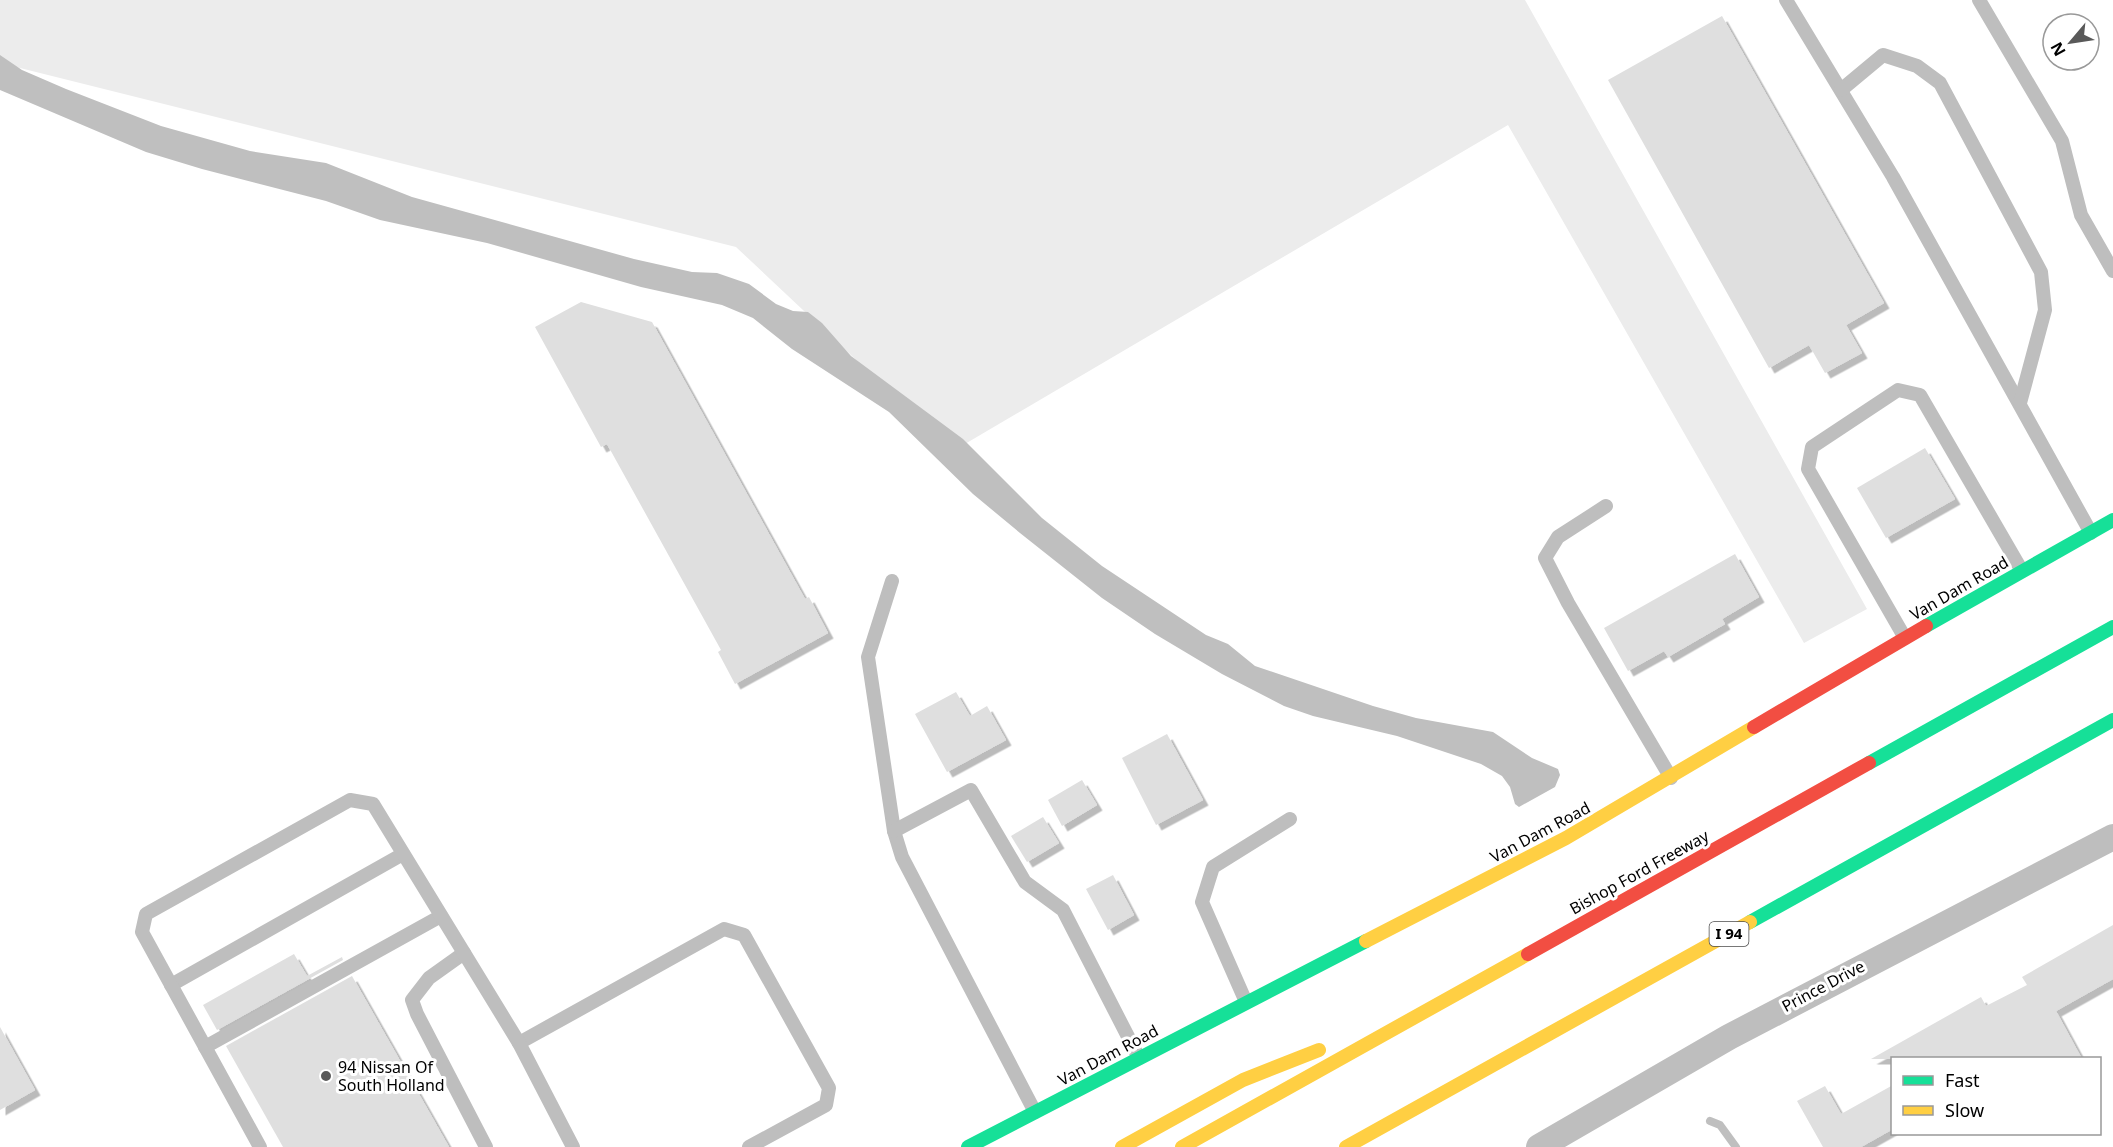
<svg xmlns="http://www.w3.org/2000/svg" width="2113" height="1147" font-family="'Noto Sans',sans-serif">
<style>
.green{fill:#ececec}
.water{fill:#bfbfbf}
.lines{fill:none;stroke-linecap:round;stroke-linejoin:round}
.stream{stroke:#bfbfbf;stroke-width:8}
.building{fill:#dfdfdf;filter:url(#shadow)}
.lane{stroke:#bebebe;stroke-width:14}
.street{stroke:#bebebe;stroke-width:26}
.fast{stroke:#16e098;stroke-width:14}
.slow{stroke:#ffcf43;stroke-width:14}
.jam{stroke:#f24e42;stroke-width:14}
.poi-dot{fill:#595959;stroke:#fff;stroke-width:2}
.labels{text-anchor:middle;stroke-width:6;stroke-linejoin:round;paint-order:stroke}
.shield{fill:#fff;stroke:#4c4c4c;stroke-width:1.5}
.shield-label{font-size:15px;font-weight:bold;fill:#000}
.street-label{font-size:16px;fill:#000;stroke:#fff}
.poi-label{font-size:16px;fill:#000;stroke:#fff;text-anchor:start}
</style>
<defs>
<filter id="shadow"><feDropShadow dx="5.5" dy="5.5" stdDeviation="0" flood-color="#0004"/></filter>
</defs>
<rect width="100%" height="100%" fill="#fff"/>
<path class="green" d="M 0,0 L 1525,0 L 1867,609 L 1804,643 L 1508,125 L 953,451 L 736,247 L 0,63 Z"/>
<path class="water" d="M 0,55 L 22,70 L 66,89 L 161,126 L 250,151 L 326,163 L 412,197 L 634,259 L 692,272 L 717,273 L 749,284 L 776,304 L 793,311 L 808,312 L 822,323 L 851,356 L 963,439 L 1042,518 L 1102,566 L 1206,635 L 1228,644 L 1255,666 L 1373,706 L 1416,718 L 1493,732 L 1532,758 L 1558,769 L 1560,775 L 1555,787 L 1519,807 L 1515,804 L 1510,787 L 1502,776 L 1481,764 L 1397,736 L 1313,716 L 1284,706 L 1222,674 L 1155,634 L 1102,598 L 1020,533 L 973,494 L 889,412 L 792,349 L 753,318 L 722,305 L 641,287 L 487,243 L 380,220 L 326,201 L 202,169 L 146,152 L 0,90 Z"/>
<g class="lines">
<path class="stream" d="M 1710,1121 L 1720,1125 L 1736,1147"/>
</g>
<g class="building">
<path d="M 1722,16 L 1884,303 L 1846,325 L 1862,353 L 1825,373 L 1809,345 L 1769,368 L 1608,80 Z"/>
<path d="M 581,302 L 652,322 L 805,599 L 809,597 L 828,633 L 735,684 L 718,652 L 721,650 L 607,444 L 601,447 L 535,327 Z"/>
<path d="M 1925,448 L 1955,499 L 1886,538 L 1857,488 Z"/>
<path d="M 1735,554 L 1759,597 L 1722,619 L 1725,624 L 1668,657 L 1664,651 L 1628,671 L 1604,628 Z"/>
<path d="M 956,692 L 970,716 L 987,706 L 1006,740 L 947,772 L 915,714 Z"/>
<path d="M 1167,734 L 1203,800 L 1156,825 L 1122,758 Z"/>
<path d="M 1082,780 L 1097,805 L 1062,826 L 1048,800 Z"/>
<path d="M 1043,817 L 1059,843 L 1027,862 L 1011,836 Z"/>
<path d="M 1113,875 L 1134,915 L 1108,930 L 1086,889 Z"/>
<path d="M 2113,925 L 2113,979 L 2056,1011 L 2082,1059 L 1871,1059 L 1981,997 L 1986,1006 L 2027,985 L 2022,977 Z"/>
<path d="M 294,954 L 307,976 L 342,957 L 343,960 L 217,1030 L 203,1005 Z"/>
<path d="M 352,976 L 449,1147 L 283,1147 L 226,1046 Z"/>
<path d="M 0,1027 L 35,1090 L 0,1110 Z"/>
<path d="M 1893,1085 L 1893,1129 L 1861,1147 L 1823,1147 L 1797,1101 L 1825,1086 L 1841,1114 Z"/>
</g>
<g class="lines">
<g class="lane">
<path d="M 1786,0 L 1893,177 L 2091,533"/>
<path d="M 1979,0 L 2062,141 L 2081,215 L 2113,271"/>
<path d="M 1841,90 L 1883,55 L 1917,66 L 1940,83 L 2041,272 L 2045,310 L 2020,403"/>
<path d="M 1606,506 L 1558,537 L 1545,558 L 1568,603 L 1671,778"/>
<path d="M 892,581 L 868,657 L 894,831 L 902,857 L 1035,1112"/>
<path d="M 1905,638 L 1808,469 L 1812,447 L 1898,390 L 1920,395 L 2022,571"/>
<path d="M 894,831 L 971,790 L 1025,882 L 1063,910 L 1139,1058"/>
<path d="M 464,953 L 429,978 L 412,1000 L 417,1014 L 486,1147"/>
<path d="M 171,985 L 403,854"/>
<path d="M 1246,1002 L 1202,902 L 1213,867 L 1290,819"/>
<path d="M 519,1043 L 724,929 L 744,935 L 829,1088 L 826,1105 L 749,1147"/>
<path d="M 205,1047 L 441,916"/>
<path d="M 260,1147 L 142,932 L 146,914 L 350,800 L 373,804 L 519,1043 L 573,1147"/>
</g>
<path class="street" d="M 1539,1147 L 1729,1037 L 2113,837"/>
<g class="fast">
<path d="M 1926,626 L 2113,520"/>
<path d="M 1869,763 L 2113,627"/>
<path d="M 1750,922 L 2113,720"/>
<path d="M 968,1147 L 1366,941"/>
</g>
<g class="slow">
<path d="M 1366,941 L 1566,838 L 1754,727"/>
<path d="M 1122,1147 L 1243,1080 L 1319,1050"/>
<path d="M 1182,1147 L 1528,954"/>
<path d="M 1346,1147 L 1750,922"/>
</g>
<g class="jam">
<path d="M 1754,727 L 1926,626"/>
<path d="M 1528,954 L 1869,763"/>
</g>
</g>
<circle class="poi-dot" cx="326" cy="1076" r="6"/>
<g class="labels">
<rect class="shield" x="1709.5" y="922" width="39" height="24" rx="4.5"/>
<g class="shield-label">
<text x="1729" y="939">I 94</text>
</g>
<g class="street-label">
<text transform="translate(1959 588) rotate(-30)" y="6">Van Dam Road</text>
<text transform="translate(1540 832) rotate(-28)" y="6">Van Dam Road</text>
<text transform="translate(1639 872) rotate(-29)" y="6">Bishop Ford Freeway</text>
<text transform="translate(1823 986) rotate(-28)" y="6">Prince Drive</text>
<text transform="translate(1108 1055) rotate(-28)" y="6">Van Dam Road</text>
</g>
<g class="poi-label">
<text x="338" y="1073">94 Nissan Of<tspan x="338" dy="18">South Holland</tspan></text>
</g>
</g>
<rect x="1891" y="1057" width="210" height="78" fill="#ffffff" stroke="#999999" stroke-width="1.5"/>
<rect x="1903" y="1076" width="30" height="9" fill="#16e098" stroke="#999999" stroke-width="1.5"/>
<text x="1945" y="1087" font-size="18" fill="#000000">Fast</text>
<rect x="1903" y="1106" width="30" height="9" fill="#ffcf43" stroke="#999999" stroke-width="1.5"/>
<text x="1945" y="1117" font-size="18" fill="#000000">Slow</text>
<g transform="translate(2071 42) rotate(241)"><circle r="28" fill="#ffffff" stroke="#999999" stroke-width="1.5"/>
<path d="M0-4.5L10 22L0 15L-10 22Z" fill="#595959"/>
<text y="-9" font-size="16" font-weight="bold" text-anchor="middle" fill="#000000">N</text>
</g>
</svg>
